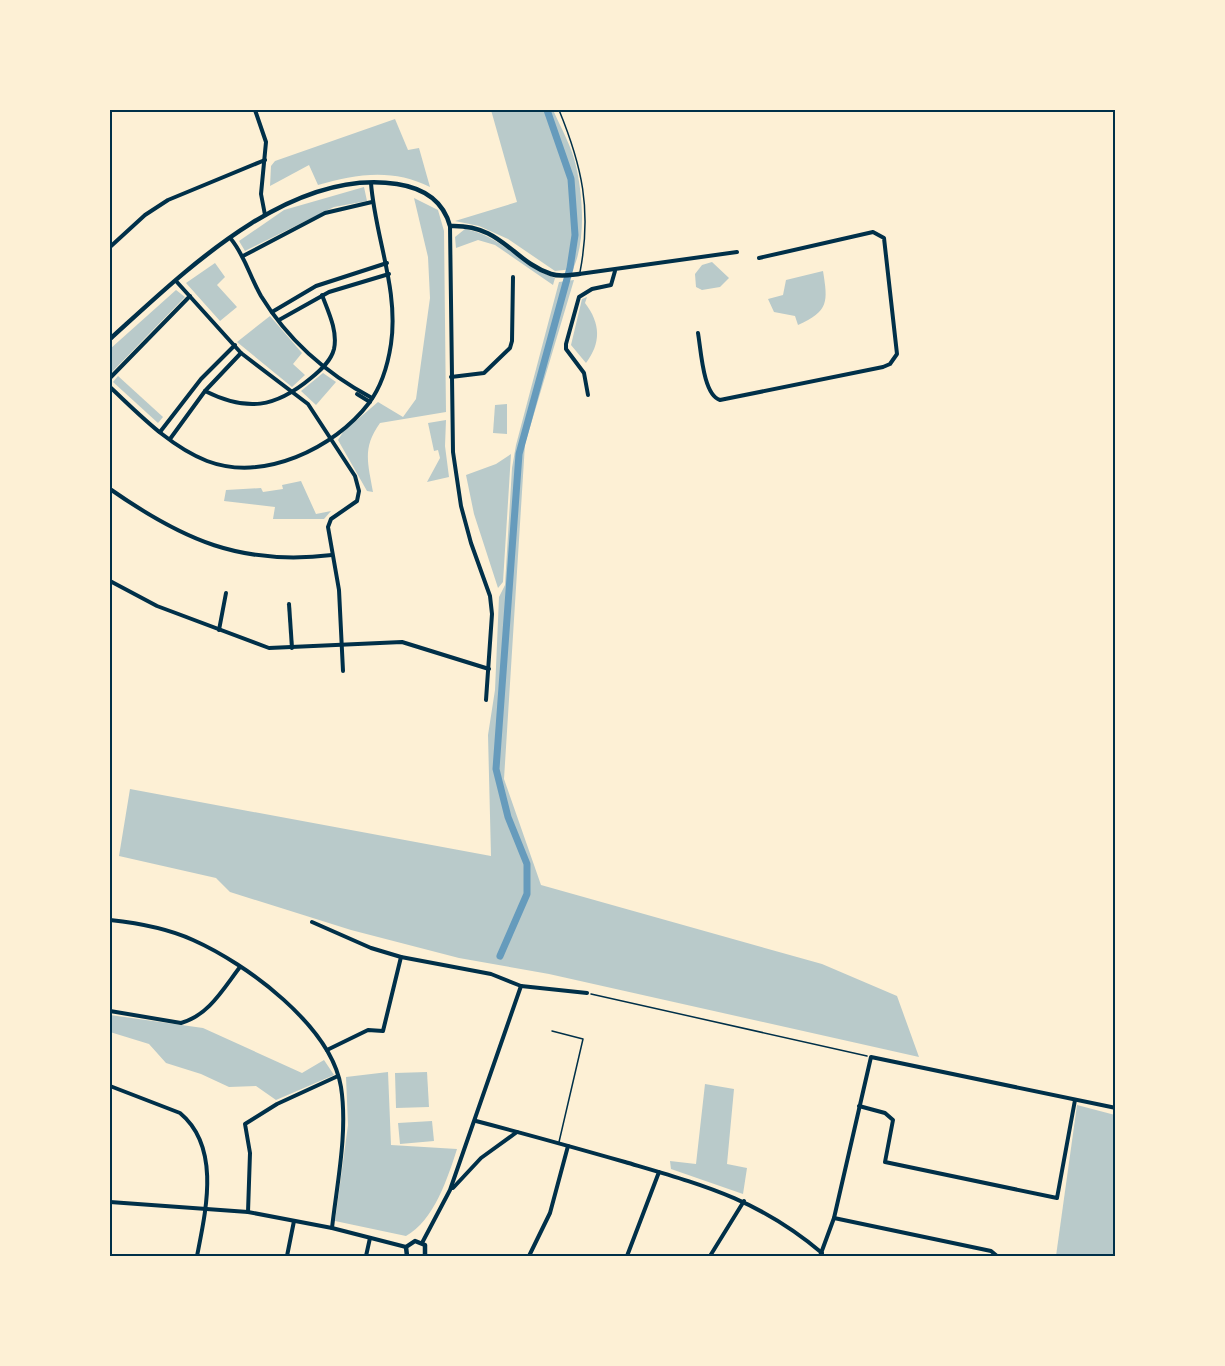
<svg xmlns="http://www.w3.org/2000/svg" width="1225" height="1366" font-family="'Roboto Condensed',sans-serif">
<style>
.green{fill:#b9caca}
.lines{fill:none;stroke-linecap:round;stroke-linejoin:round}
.canal{stroke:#669bbc;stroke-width:7}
.path{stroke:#003049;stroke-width:1.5}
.service{stroke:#003049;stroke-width:1.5}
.minor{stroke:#003049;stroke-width:4}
.tertiary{stroke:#003049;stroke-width:4.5}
.neatline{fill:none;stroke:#003049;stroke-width:2}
</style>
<rect width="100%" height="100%" fill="#fdf0d5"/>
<g class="green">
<path d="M 491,110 L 553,110 C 561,128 572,147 576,166 C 583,196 586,241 573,269 L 555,271 L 508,239 L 479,226 L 455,221 L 517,202 Z"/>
<path d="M 395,119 L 408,150 L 419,148 L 430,187 C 393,168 355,174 318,185 L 309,165 L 270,186 L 271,166 L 275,161 Z"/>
<path d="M 364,187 L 367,201 L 334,207 L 245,251 L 239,241 L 284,210 Z"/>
<path d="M 414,198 L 438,210 L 444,231 L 446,412 L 380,423 C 362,448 368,463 373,492 L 367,491 L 338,440 L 343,432 L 378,402 L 403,417 L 416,399 L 430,298 L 428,257 Z"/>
<path d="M 465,229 C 500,235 522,266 555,278 L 553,285 L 495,245 L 478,240 L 456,248 L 455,237 Z"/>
<path d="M 712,262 L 729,278 L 720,287 L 702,290 L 696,287 L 695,274 L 702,265 Z"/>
<path d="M 215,263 L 225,277 L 217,285 L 237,307 L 220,321 L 186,283 Z"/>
<path d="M 823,271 C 828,302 829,311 798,325 L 795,316 L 774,312 L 768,299 L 783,295 L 786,280 Z"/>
<path d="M 574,280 L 525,444 L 504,779 L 541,885 L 822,964 L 897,996 L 919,1057 L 549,974 L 459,958 L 351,930 L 230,892 L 216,878 L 119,856 L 130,789 L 491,856 L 488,735 L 495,690 L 499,597 L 505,585 L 512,468 L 516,445 L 559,282 Z"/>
<path d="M 176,290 L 185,297 L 110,374 L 110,349 Z"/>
<path d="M 587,297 L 585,303 C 601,324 601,343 586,363 L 571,345 L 582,299 Z"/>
<path d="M 270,316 L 302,353 L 293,364 L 305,375 L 292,387 L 237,342 Z"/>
<path d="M 323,373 L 336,382 L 316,405 L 301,391 Z"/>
<path d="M 118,376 L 163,417 L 158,423 L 113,382 Z"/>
<path d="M 507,404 L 507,434 L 493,433 L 495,405 Z"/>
<path d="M 446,420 L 445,446 L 449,477 L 427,482 L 440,458 L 438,450 L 434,451 L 428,423 Z"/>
<path d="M 511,454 L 503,582 L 498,588 L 474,514 L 466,475 L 496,464 Z"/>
<path d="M 301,481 L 316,514 L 331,511 L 324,519 L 273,519 L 275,507 L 224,501 L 226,490 L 261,488 L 263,492 L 283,489 L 282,485 Z"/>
<path d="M 110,1015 L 203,1028 L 302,1073 L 324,1060 L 334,1075 L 276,1100 L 256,1086 L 229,1087 L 201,1074 L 166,1063 L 149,1044 L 110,1032 Z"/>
<path d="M 388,1072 L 391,1145 L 457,1149 C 448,1177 434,1221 406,1236 L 335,1221 L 348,1125 L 346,1077 Z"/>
<path d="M 427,1072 L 429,1107 L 396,1108 L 395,1073 Z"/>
<path d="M 705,1084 L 734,1089 L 727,1164 L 747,1168 L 743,1194 L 671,1169 L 670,1161 L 696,1164 Z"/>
<path d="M 1077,1105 L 1115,1115 L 1115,1256 L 1056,1256 Z"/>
<path d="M 432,1121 L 434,1141 L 400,1144 L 398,1123 Z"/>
</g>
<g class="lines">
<path class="canal" d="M 500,956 L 527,894 L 527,864 L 508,817 L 496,769 L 519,454 L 570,268 L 575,235 L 571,179 L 547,110"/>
<path class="path" d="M 591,994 L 867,1056"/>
<g class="service">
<path d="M 559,110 C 582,166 592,210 580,272"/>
<path d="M 552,1031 L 583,1039 L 559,1142"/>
</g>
<g class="minor">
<path d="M 255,110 L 266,142 L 261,194 L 265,215"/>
<path d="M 450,226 L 453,452 L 461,506 L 471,543 L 490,596 L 492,614 L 486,700"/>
<path d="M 231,239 C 245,256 250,277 261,296 C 288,340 327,374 372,398"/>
<path d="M 110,247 L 145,215 L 168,200 L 265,160"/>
<path d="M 243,256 L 325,213 L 372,202"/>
<path d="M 579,274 L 737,252"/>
<path d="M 176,281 L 241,353 L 308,404 L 355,476 L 359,491 L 357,501 L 331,519 L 328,527 L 339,590 L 343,671"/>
<path d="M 272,312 L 316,286 L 387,263"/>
<path d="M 279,320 L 329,292 L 389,274"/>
<path d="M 698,333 C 701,350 703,395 720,400 L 883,367 L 890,364 L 897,354 L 884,238 L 873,232 L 759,258"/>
<path d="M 451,377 L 484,373 L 510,348 L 512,341 L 513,277"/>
<path d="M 110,378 L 190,296"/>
<path d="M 110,387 C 139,414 169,446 207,461 C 263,482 334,449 369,403 C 381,387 388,364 391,344 C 399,289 375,237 371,183"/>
<path d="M 205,391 C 247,412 275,408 311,378 C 321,370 331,361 334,349 C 338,331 328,311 322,295"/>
<path d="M 357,394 L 370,402"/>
<path d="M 588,395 L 584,373 L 566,349 L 566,344 L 579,297 L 592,289 L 611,285 L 615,271"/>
<path d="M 160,432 L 201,379 L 235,345"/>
<path d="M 170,439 L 205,391 L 241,353"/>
<path d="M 110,489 C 183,540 241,566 332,555"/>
<path d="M 110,581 L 157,606 L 269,648 L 402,642 L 489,669"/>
<path d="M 289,604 L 292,648"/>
<path d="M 219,630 L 226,593"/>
<path d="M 110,920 C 138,923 167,928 193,940 C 247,964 331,1026 341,1087 C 348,1132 337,1183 332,1228"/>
<path d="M 312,922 L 371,948 L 401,957 L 491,974 L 521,986 L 587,993"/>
<path d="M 110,1011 L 181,1023 C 209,1015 223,989 240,967"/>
<path d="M 327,1050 L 368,1030 L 383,1031 L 401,957"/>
<path d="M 110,1086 L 180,1113 C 221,1147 206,1210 197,1256"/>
<path d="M 859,1106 L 885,1113 L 893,1120 L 885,1162 L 1057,1198 L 1075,1100"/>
<path d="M 476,1121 C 526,1134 576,1148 625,1162 C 703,1185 758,1199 822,1253"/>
<path d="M 453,1188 L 481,1158 L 517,1132"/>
<path d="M 110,1202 L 248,1212 L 332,1228 L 406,1247"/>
<path d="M 248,1212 L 250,1153 L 245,1124 L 277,1104 L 338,1076"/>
<path d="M 834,1218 L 991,1251 L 997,1256"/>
<path d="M 422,1243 L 450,1190 L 521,986"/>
<path d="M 287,1256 L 294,1221"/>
<path d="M 366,1256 L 370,1238"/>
<path d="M 529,1256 L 550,1213 L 568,1146"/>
<path d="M 627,1256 L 659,1172"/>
<path d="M 710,1256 L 744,1201"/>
<path d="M 820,1256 L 834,1218 L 871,1057 L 1116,1108"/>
</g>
<g class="tertiary">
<path d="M 110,339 C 183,273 289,167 397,184 C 423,188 443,200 450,226 C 502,224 512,261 551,274 C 560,277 570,275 579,274"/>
<path d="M 407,1256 L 406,1247 L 415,1241 L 425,1245 L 425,1256"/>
</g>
</g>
<rect width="1225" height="1366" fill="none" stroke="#fdf0d5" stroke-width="222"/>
<rect x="111" y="111" width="1003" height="1144" class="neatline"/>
</svg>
